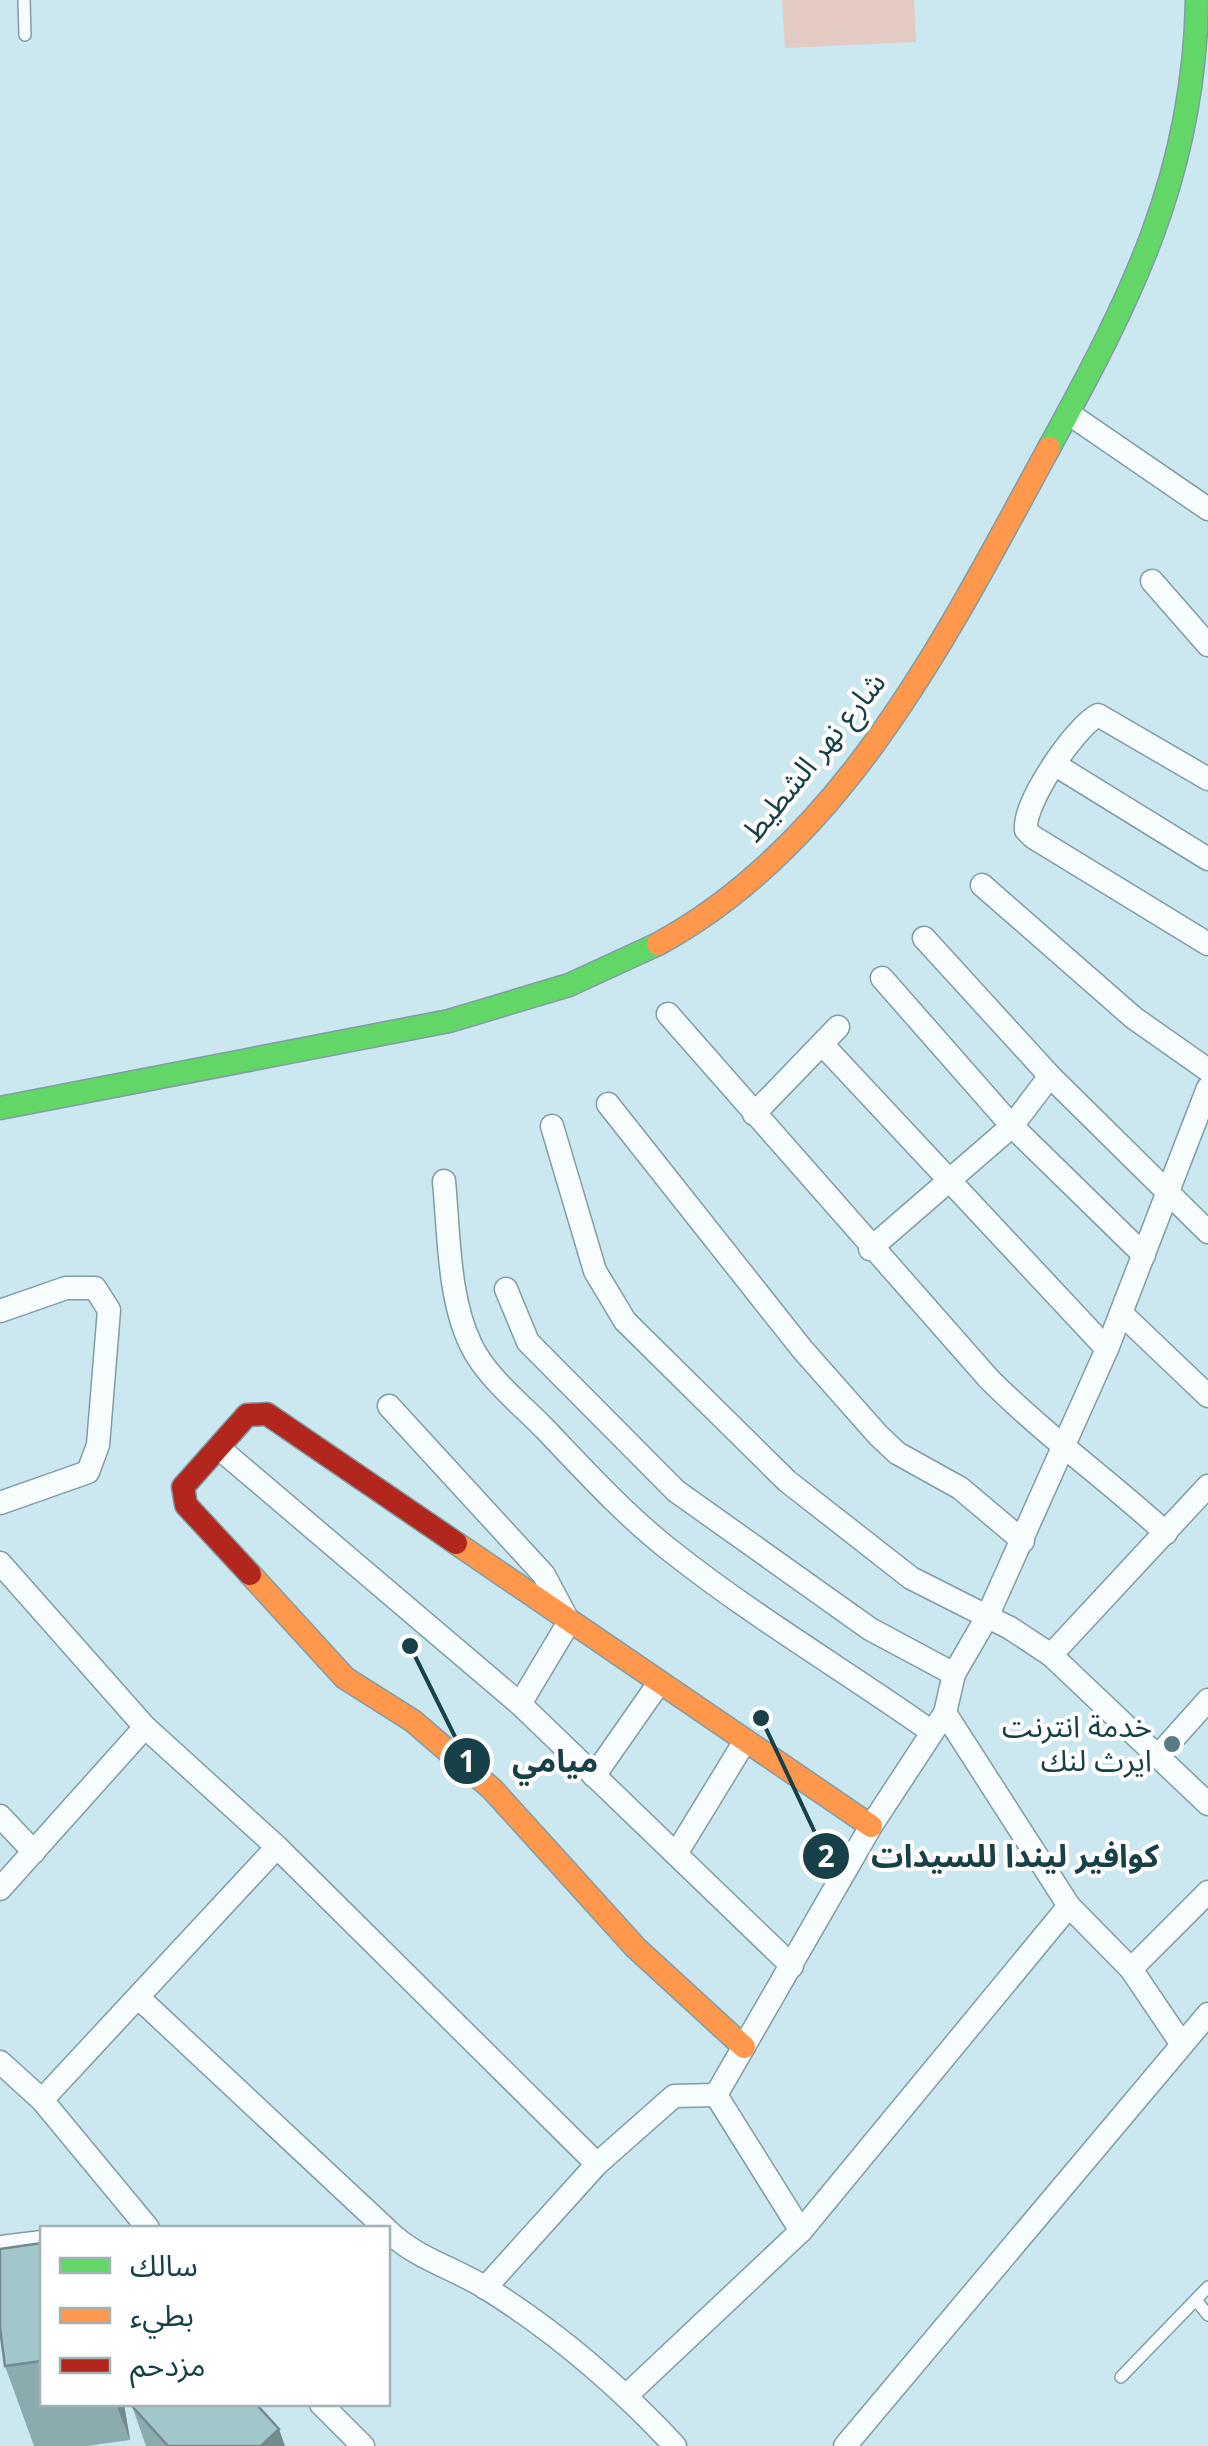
<svg xmlns="http://www.w3.org/2000/svg" width="1208" height="2446" font-family="'Noto Sans','Noto Sans Arabic',sans-serif">
<style>
.green{fill:#e3cac3}
.lines{fill:none;stroke-linecap:round;stroke-linejoin:round}
.lane-casing{stroke:#819ca3;stroke-width:14}
.street-casing{stroke:#819ca3;stroke-width:25}
.fast-casing{stroke:#819ca3;stroke-width:25}
.slow-casing{stroke:#819ca3;stroke-width:25}
.jam-casing{stroke:#819ca3;stroke-width:25}
.lane{stroke:#f7fcfd;stroke-width:11}
.street{stroke:#f7fcfd;stroke-width:22}
.fast{stroke:#63d668;stroke-width:22}
.slow{stroke:#ff974d;stroke-width:22}
.jam{stroke:#b3261e;stroke-width:22}
.wall{fill:#8babaf}
.shaded-wall{fill:#718b8e}
.building{fill:#a2c7cb;stroke:#718b8e;stroke-width:2.5}
.poi-dot{fill:#567b83;stroke:#fff;stroke-width:4}
.labels{text-anchor:middle;stroke-width:8;stroke-linejoin:round;paint-order:stroke}
.street-label{font-size:30px;fill:#174049;stroke:#fff}
.poi-label{font-size:30px;fill:#174049;stroke:#fff;text-anchor:end}
.leader{fill:none;stroke:#174049;stroke-width:4}
.callout-dot{fill:#174049;stroke:#fff;stroke-width:4}
.mark-label{font-size:30px;text-anchor:middle;font-weight:bold;fill:#fff}
.callout-label{font-size:32px;text-anchor:middle;font-weight:bold;fill:#174049;stroke:#fff;stroke-width:8;stroke-linejoin:round;paint-order:stroke}
</style>
<rect width="100%" height="100%" fill="#cbe8f0"/>
<path class="green" d="M 782,0 L 914,0 L 916,42 L 785,48 Z"/>
<g class="lines">
<defs>
<g id="lane">
<path d="M 24,0 L 25,35"/>
<path d="M 1196,2300 L 1208,2315"/>
<path d="M 1121,2377 L 1208,2287"/>
</g>
<g id="street">
<path d="M 1068,413 L 1208,509"/>
<path d="M 1152,581 L 1208,645"/>
<path d="M 1054,764 L 1208,859"/>
<path d="M 1208,779 L 1098,715 C 1075,727 1023,803 1026,830 L 1033,837 L 1208,944"/>
<path d="M 982,885 L 1134,1018 L 1208,1070"/>
<path d="M 924,938 L 1050,1076 L 1208,1232"/>
<path d="M 882,978 L 1012,1126 L 1144,1255"/>
<path d="M 668,1014 L 989,1379 C 1045,1435 1108,1480 1166,1533"/>
<path d="M 822,1044 L 1107,1349"/>
<path d="M 608,1104 L 802,1349 L 878,1435 L 897,1453 L 960,1488 L 1023,1541"/>
<path d="M 754,1114 L 838,1027"/>
<path d="M 552,1126 L 595,1271 L 625,1321 L 787,1481 L 911,1578 L 1010,1628 L 1051,1655 L 1208,1804"/>
<path d="M 444,1181 C 449,1233 448,1298 471,1345 C 487,1378 521,1404 546,1430 C 586,1472 626,1516 671,1551 C 754,1617 846,1671 932,1732"/>
<path d="M 870,1249 L 1012,1126 L 1050,1076"/>
<path d="M 506,1289 L 528,1342 L 676,1491 L 870,1629 L 954,1674"/>
<path d="M 0,1311 L 66,1288 L 95,1288 L 109,1310 L 98,1445 L 88,1472 L 0,1503"/>
<path d="M 1121,1313 L 1208,1396"/>
<path d="M 389,1406 L 544,1575 L 569,1622 L 520,1704"/>
<path d="M 220,1449 L 520,1704 L 792,1966"/>
<path d="M 0,1563 L 145,1727 L 277,1847 L 597,2164"/>
<path d="M 1051,1655 L 1208,1486"/>
<path d="M 945,1713 L 1069,1906 L 1131,1969 L 1181,2043"/>
<path d="M 1157,1757 L 1208,1700"/>
<path d="M 594,1776 L 659,1683"/>
<path d="M 0,1816 L 34,1852"/>
<path d="M 676,1854 L 745,1741"/>
<path d="M 0,1889 L 145,1727"/>
<path d="M 1131,1969 L 1208,1892"/>
<path d="M 140,1999 L 385,2228"/>
<path d="M 0,2062 L 42,2100 L 148,2228"/>
<path d="M 716,2095 L 871,1826 L 945,1713 L 954,1674 L 987,1617 L 1107,1349 L 1208,1088"/>
<path d="M 716,2095 L 801,2231"/>
<path d="M 42,2100 L 277,1847"/>
<path d="M 388,2231 C 417,2259 452,2267 486,2288 C 555,2331 620,2387 675,2446"/>
<path d="M 0,2247 L 42,2242"/>
<path d="M 485,2288 L 597,2164 L 674,2096 L 716,2095"/>
<path d="M 627,2395 L 801,2231 L 1069,1906"/>
<path d="M 321,2404 L 363,2446"/>
<path d="M 845,2446 L 1208,2014"/>
</g>
<g id="fast">
<path d="M 1049,448 C 1131,298 1194,176 1197,0"/>
<path d="M 0,1108 L 449,1021 L 569,985 L 658,944"/>
</g>
<g id="slow">
<path d="M 658,944 C 846,842 950,629 1049,448"/>
<path d="M 456,1543 L 871,1826"/>
<path d="M 250,1574 L 345,1678 L 413,1721 L 492,1789 L 636,1948 L 744,2047"/>
</g>
<path id="jam" d="M 250,1574 L 186,1505 L 183,1487 L 247,1415 L 267,1414 L 456,1543"/>
</defs>
<use href="#lane" class="lane-casing"/>
<use href="#street" class="street-casing"/>
<use href="#fast" class="fast-casing"/>
<use href="#slow" class="slow-casing"/>
<use href="#jam" class="jam-casing"/>
<use href="#lane" class="lane"/>
<use href="#street" class="street"/>
<use href="#fast" class="fast"/>
<use href="#slow" class="slow"/>
<use href="#jam" class="jam"/>
</g>
<g class="wall">
<path d="M 42,2243 L 42,2404 L 124,2404 L 130,2440 L 87,2446 L 34,2446 L 5,2366 Z"/>
<path d="M 132,2406 L 285,2446 L 146,2446 Z"/>
</g>
<g class="shaded-wall">
<path d="M 116,2404 L 124,2404 L 130,2440 Z"/>
<path d="M 279,2429 L 285,2446 L 261,2446 Z"/>
</g>
<g class="building">
<path d="M 42,2243 L 42,2361 L 5,2366 L 0,2328 L 0,2249 Z"/>
<path d="M 135,2404 L 256,2404 L 279,2429 L 261,2446 L 168,2446 L 132,2406 Z"/>
</g>
<circle class="poi-dot" cx="1172" cy="1744" r="10"/>
<g class="labels">
<g class="street-label">
<text transform="translate(814 757) rotate(-51)" y="10">شارع نهر الشطيط</text>
</g>
<g class="poi-label">
<text x="1152" y="1737">خدمة انترنت<tspan x="1152" dy="34">ايرث لنك</tspan></text>
</g>
</g>
<path class="leader" d="M410 1646L467 1761M761 1718L826 1856"/>
<g class="callout-dot">
<circle cx="410" cy="1646" r="10"/>
<circle cx="761" cy="1718" r="10"/>
<circle cx="467" cy="1761" r="25"/>
<circle cx="826" cy="1856" r="25"/>
</g>
<g class="mark-label">
<text x="467" y="1772">1</text>
<text x="826" y="1867">2</text>
</g>
<g class="callout-label">
<text x="555" y="1772">ميامي</text>
<text x="1015" y="1867">كوافير ليندا للسيدات</text>
</g>
<rect x="40" y="2226" width="350" height="180" fill="#ffffff" stroke="#a2b3b6" stroke-width="2.5"/>
<rect x="60" y="2258" width="50" height="15" fill="#63d668" stroke="#a2b3b6" stroke-width="2.5"/>
<text x="130" y="2276" font-size="30" fill="#174049">سالك</text>
<rect x="60" y="2308" width="50" height="15" fill="#ff974d" stroke="#a2b3b6" stroke-width="2.5"/>
<text x="130" y="2326" font-size="30" fill="#174049">بطيء</text>
<rect x="60" y="2358" width="50" height="15" fill="#b3261e" stroke="#a2b3b6" stroke-width="2.5"/>
<text x="130" y="2376" font-size="30" fill="#174049">مزدحم</text>
</svg>
